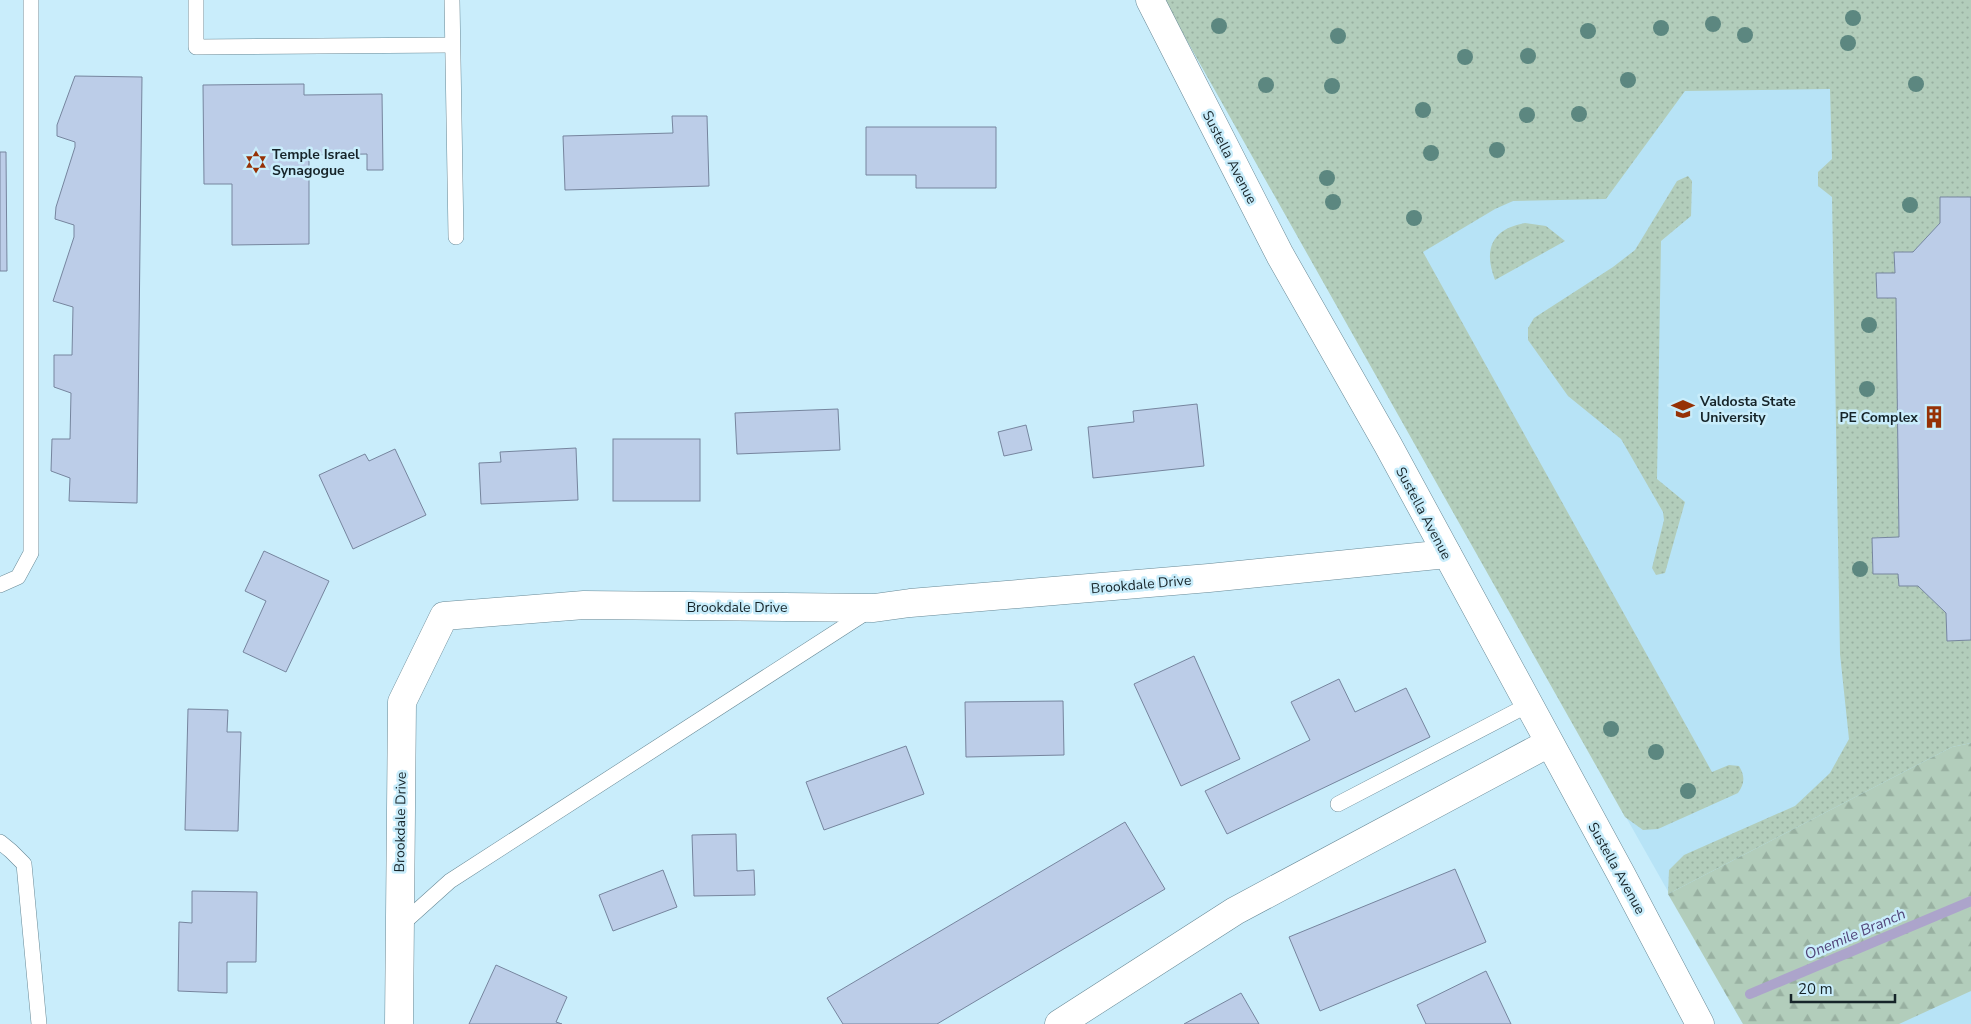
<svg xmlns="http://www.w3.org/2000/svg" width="1971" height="1024" font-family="'Nunito Sans',sans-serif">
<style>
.built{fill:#b7e3f6}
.green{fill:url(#green-dots)}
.forest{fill:url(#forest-firs)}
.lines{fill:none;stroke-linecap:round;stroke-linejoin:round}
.stream{stroke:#aca4cb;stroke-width:10}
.building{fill:#bccde8;stroke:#76859e}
.service-casing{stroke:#688996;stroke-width:16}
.minor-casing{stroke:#688996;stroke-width:29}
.service{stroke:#fff;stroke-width:15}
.minor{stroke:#fff;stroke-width:28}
.tree{fill:#5c8780}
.labels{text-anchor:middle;stroke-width:5;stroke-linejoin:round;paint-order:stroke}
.poi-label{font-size:14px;font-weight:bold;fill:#162429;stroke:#c9edfb;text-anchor:start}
.street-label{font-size:14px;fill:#162429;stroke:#c9edfb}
.water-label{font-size:15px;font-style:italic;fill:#524579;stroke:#c9edfb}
</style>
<defs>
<pattern id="green-dots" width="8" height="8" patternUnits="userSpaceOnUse" patternTransform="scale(1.25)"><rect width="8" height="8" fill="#b2cdbb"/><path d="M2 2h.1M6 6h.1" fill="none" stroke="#98b0a1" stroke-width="1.8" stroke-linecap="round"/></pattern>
<pattern id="forest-firs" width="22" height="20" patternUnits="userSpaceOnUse" patternTransform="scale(1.25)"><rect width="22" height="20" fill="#b2cdbb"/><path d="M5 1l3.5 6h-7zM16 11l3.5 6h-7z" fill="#98b0a1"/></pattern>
</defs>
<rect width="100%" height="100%" fill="#c9edfb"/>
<path class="built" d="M 1164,0 L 1971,0 L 1971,1024 L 1743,1024 Z"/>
<g class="green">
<path d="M 1164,0 L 1971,0 L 1971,197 L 1940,197 L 1940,223 L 1913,252 L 1894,252 L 1895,273 L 1876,274 L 1877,298 L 1896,298 L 1899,537 L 1872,538 L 1873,574 L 1898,574 L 1899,586 L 1918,586 L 1946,613 L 1947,640 L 1971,640 L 1971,743 L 1952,747 L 1668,894 L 1669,870 L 1684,855 L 1795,806 L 1830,773 L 1849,739 L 1840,654 L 1832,197 L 1818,186 L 1818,172 L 1832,159 L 1830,89 L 1685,91 L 1606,199 L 1513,201 L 1495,209 L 1423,252 L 1712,772 L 1729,765 L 1739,766 C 1745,776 1745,783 1738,793 L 1658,829 L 1643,830 L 1625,817 Z"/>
<path d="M 1688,176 L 1692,181 L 1691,216 L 1661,241 L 1657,479 L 1685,502 L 1665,573 L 1656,575 L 1652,568 L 1664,520 L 1663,512 L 1621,439 L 1568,396 L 1528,340 L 1528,328 L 1534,318 L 1613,267 L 1635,250 L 1677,181 Z"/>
<path d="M 1525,223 L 1546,226 L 1565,241 L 1495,280 C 1483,249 1492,229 1525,223 Z"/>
</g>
<path class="forest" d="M 1971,743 L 1971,991 L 1899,1024 L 1743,1024 L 1668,894 L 1952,747 Z"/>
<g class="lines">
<path class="stream" d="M 1750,994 L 1971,901"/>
</g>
<g class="building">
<path d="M 75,76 L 142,77 L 137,503 L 69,501 L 70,478 L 51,471 L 52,439 L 70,439 L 71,393 L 54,387 L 54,355 L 72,355 L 73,307 L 53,301 L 74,237 L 74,225 L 55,219 L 56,207 L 75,147 L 75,142 L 57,136 L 57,125 Z"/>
<path d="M 304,84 L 304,95 L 382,94 L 383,170 L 367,170 L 367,154 L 309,155 L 309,244 L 232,245 L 232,184 L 204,184 L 203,85 Z"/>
<path d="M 672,116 L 707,116 L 709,186 L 565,190 L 563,136 L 673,133 Z"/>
<path d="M 866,127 L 996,127 L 996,188 L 916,188 L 916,175 L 866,175 Z"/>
<path d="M 0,152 L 6,152 L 7,271 L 0,271 Z"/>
<path d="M 1940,197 L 1971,197 L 1971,640 L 1947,641 L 1946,613 L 1918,586 L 1899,586 L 1898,574 L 1873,574 L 1872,538 L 1899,537 L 1896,298 L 1877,298 L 1876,273 L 1895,273 L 1894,252 L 1913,252 L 1940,223 Z"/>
<path d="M 1197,404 L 1204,466 L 1093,478 L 1088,427 L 1134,422 L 1133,411 Z"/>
<path d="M 838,409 L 840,450 L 737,454 L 735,413 Z"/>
<path d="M 1026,425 L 1032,450 L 1004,456 L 998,432 Z"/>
<rect x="613" y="439" width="87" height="62"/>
<path d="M 576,448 L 578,500 L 481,504 L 479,463 L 501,462 L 500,452 Z"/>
<path d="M 395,449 L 426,515 L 353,549 L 319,475 L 365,454 L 369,461 Z"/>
<path d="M 264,551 L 329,581 L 286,672 L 243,652 L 266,601 L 245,591 Z"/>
<path d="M 1194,656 L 1240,759 L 1181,786 L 1134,684 Z"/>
<path d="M 1339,679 L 1355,712 L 1406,688 L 1430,737 L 1227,834 L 1205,791 L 1310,740 L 1291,702 Z"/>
<path d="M 1063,701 L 1064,755 L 966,757 L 965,702 Z"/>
<path d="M 188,709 L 228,710 L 227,732 L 241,732 L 238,831 L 185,830 Z"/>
<path d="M 906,746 L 924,794 L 824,830 L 806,782 Z"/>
<path d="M 1125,822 L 1165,889 L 937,1024 L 843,1024 L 827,998 Z"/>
<path d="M 736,834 L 737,871 L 754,870 L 755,895 L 694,896 L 692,835 Z"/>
<path d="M 1455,869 L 1486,942 L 1320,1011 L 1289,937 Z"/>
<path d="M 663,870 L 677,907 L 613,931 L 599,895 Z"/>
<path d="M 192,891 L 257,892 L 256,962 L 227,962 L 227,993 L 178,991 L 179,922 L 192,923 Z"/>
<path d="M 496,965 L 567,997 L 556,1022 L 562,1024 L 469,1024 Z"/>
<path d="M 1486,971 L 1511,1024 L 1426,1024 L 1417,1005 Z"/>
<path d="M 1241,993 L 1259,1024 L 1184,1024 Z"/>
</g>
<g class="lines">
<defs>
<g id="service">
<path d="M 196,0 L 196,47 L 452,45"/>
<path d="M 452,0 L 456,237"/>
<path d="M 0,585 L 18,577 L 31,553 L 31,0"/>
<path d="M 1338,804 L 1528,705"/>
<path d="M 0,842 L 11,851 L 24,864 L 39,1024"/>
<path d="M 400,926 L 450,881 L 870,610"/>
</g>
<g id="minor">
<path d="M 1150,0 L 1280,255 L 1388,445 L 1621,874 L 1700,1024"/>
<path d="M 399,1024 L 402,702 L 444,616 L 584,605 L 874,608 L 910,603 L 1209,578 L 1447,554"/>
<path d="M 1059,1024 L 1235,911 L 1549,743"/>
</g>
</defs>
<use href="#service" class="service-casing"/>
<use href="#minor" class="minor-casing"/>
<use href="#service" class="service"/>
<use href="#minor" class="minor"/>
</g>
<g class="tree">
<circle cx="1853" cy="18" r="8"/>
<circle cx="1713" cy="24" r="8"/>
<circle cx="1219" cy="26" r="8"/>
<circle cx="1661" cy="28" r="8"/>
<circle cx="1588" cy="31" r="8"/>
<circle cx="1745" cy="35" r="8"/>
<circle cx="1338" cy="36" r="8"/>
<circle cx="1848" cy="43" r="8"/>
<circle cx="1528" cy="56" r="8"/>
<circle cx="1465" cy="57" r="8"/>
<circle cx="1628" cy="80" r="8"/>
<circle cx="1916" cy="84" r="8"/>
<circle cx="1266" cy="85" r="8"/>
<circle cx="1332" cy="86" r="8"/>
<circle cx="1423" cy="110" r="8"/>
<circle cx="1579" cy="114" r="8"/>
<circle cx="1527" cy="115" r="8"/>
<circle cx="1497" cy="150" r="8"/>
<circle cx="1431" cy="153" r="8"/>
<circle cx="1327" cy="178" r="8"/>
<circle cx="1333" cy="202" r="8"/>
<circle cx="1910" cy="205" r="8"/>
<circle cx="1414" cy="218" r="8"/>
<circle cx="1869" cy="325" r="8"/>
<circle cx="1867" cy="389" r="8"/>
<circle cx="1860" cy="569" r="8"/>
<circle cx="1611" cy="729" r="8"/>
<circle cx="1656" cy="752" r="8"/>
<circle cx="1688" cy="791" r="8"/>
</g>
<defs>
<symbol id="synagogue-bare" viewBox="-9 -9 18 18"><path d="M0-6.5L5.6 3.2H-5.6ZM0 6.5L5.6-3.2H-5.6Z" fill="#963105" stroke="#c9edfb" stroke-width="2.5" paint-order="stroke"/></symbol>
<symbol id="university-bare" viewBox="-9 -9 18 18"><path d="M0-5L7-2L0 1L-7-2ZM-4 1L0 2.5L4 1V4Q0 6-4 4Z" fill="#963105" stroke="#c9edfb" stroke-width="2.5" paint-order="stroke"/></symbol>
<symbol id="building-bare" viewBox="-9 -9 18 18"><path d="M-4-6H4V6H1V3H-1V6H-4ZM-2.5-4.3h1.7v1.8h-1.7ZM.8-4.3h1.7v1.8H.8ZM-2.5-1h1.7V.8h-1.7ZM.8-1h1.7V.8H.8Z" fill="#963105" stroke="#c9edfb" stroke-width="2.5" paint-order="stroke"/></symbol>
</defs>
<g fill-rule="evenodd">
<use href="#synagogue-bare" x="240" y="146" width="32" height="32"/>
<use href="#university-bare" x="1667" y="393" width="32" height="32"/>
<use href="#building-bare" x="1918" y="401" width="32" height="32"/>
</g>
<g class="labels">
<g class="poi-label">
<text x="272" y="159">Temple Israel<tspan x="272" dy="16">Synagogue</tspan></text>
<text x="1700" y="406">Valdosta State<tspan x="1700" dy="16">University</tspan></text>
<text x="1918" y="422" text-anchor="end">PE Complex</text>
</g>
<g class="street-label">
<text transform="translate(1230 157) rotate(63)" y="5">Sustella Avenue</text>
<text transform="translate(1424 513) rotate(62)" y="5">Sustella Avenue</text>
<text transform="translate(1141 584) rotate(-5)" y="5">Brookdale Drive</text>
<text x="737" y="612">Brookdale Drive</text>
<text transform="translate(400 822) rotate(-89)" y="5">Brookdale Drive</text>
<text transform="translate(1617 868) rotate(61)" y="5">Sustella Avenue</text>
</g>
<g class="water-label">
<text transform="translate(1855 934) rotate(-23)" y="5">Onemile Branch</text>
</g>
</g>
<path d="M1791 994v8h104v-8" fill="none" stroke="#162429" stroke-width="2.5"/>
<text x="1798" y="994" font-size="15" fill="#162429" stroke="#c9edfb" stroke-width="4" paint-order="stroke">20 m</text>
</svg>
